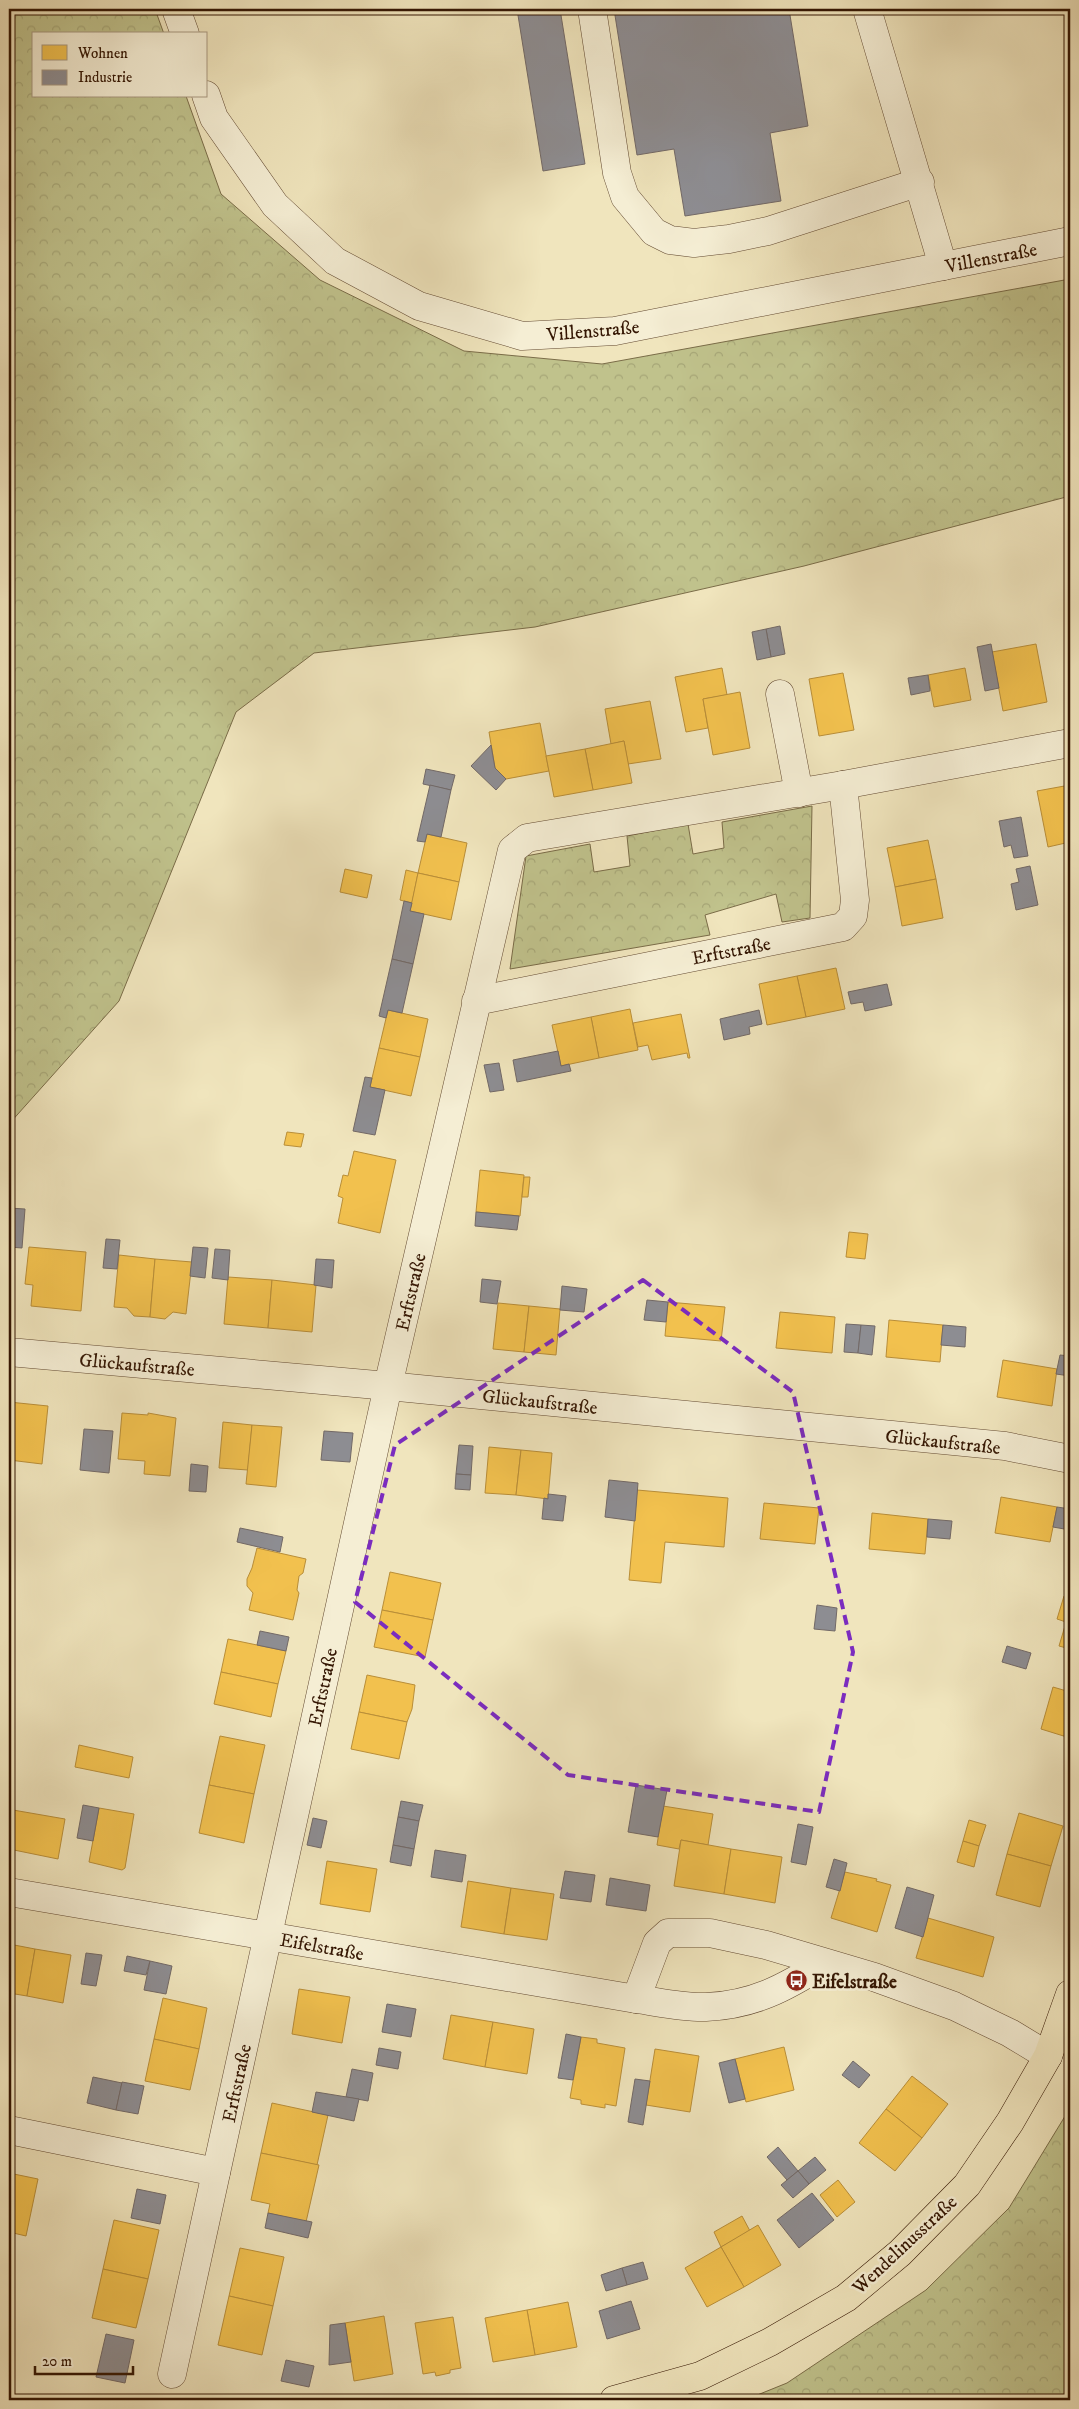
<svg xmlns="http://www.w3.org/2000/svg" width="1079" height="2409" font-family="'IM FELL DW Pica',serif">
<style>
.forest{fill:url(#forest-crowns);stroke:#7a6c48}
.homes{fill:#f2c14e;stroke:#b98e38}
.industry{fill:#8d8d92;stroke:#726967}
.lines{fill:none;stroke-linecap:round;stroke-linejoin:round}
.minor-casing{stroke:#634a32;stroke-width:29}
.major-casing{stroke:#341603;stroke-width:29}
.minor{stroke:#f5eed4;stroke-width:28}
.major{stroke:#f0e5bd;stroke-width:28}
.marked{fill:none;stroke:#7b2cbf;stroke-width:4;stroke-dasharray:10 6;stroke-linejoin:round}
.labels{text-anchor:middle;stroke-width:5;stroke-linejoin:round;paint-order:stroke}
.street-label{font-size:19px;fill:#341603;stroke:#f5eed4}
.poi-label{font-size:19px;font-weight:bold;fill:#341603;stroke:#f5eed4;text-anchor:start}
</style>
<defs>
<pattern id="forest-crowns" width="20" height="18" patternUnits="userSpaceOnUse" patternTransform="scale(1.25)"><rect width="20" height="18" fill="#c0c28c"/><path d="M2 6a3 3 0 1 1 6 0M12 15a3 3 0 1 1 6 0" fill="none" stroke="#a6a677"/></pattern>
</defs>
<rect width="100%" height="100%" fill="#f0e5bd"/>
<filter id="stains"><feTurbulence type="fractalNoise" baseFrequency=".004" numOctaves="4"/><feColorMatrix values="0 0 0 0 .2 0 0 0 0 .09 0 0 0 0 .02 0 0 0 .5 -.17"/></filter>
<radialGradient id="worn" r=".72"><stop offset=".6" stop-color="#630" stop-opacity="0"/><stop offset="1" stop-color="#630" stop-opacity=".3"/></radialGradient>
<g class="forest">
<path d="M 9,9 L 155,9 L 164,34 L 34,34 L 34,96 L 186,96 L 221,194 L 320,280 L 464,351 L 602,364 L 1070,279 L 1070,496 L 804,566 L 535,627 L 314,653 L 236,712 L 119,1001 L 9,1124 Z"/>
<path d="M 812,806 L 810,918 L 782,922 L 776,894 L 705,915 L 710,935 L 510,969 L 526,856 L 590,844 L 594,872 L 630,866 L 627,836 L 688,824 L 693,854 L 724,848 L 722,822 Z"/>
<path d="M 1070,2108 L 1070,2400 L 745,2400 L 787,2383 L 926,2290 L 1009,2208 Z"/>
</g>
<g class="homes">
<path d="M 1036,644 L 1047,702 L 1003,711 L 992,652 Z"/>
<path d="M 722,668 L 727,695 L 703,699 L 708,728 L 686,732 L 675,677 Z"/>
<path d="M 965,668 L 971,700 L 934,707 L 928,675 Z"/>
<path d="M 843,673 L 854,730 L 819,736 L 809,679 Z"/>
<path d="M 740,692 L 750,748 L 713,755 L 703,699 Z"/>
<path d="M 650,701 L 661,759 L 628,764 L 624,741 L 611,744 L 605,709 Z"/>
<path d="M 540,723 L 549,771 L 506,779 L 495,768 L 489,732 Z"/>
<path d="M 624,741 L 632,783 L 593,790 L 585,749 Z"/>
<path d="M 585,749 L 593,790 L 554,797 L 546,756 Z"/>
<path d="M 1070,785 L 1070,842 L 1048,847 L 1037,791 Z"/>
<path d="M 427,834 L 467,843 L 459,882 L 418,873 Z"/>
<path d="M 928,840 L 936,879 L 895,887 L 887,848 Z"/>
<path d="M 345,869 L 372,875 L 367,898 L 340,892 Z"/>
<path d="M 406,870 L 418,873 L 412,903 L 400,900 Z"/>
<path d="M 418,873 L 459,882 L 451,920 L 410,911 Z"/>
<path d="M 936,879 L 943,918 L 902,926 L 895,887 Z"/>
<path d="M 836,968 L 845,1009 L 806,1017 L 797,976 Z"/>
<path d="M 797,976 L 806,1017 L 767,1025 L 759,984 Z"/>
<path d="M 630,1009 L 638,1050 L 599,1058 L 591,1017 Z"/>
<path d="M 388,1010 L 428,1019 L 420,1057 L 379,1048 Z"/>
<path d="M 681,1014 L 690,1058 L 688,1058 L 687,1053 L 652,1060 L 648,1045 L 638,1047 L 633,1023 Z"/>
<path d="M 591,1017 L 599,1058 L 561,1066 L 552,1025 Z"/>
<path d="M 379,1048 L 420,1057 L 411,1096 L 370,1087 Z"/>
<path d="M 287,1132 L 304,1134 L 301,1147 L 284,1145 Z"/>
<path d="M 354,1151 L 396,1160 L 380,1233 L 338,1223 L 343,1198 L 338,1196 L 343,1175 L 348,1176 Z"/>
<path d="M 480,1170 L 524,1175 L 520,1216 L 476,1212 Z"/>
<path d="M 524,1177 L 530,1177 L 528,1197 L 522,1197 Z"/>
<path d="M 849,1232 L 868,1234 L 865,1259 L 846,1257 Z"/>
<path d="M 29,1247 L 86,1252 L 81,1311 L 31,1306 L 33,1285 L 25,1284 Z"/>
<path d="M 119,1255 L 155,1259 L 150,1317 L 134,1316 L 127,1308 L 114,1307 Z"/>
<path d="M 155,1259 L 192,1262 L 186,1314 L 173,1312 L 165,1319 L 150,1317 Z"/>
<path d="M 228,1277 L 272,1280 L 268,1328 L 224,1324 Z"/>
<path d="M 272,1280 L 316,1285 L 312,1332 L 268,1328 Z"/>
<path d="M 668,1302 L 725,1307 L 721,1341 L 665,1336 Z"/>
<path d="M 498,1303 L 529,1306 L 524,1352 L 493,1349 Z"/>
<path d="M 529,1306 L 560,1309 L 556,1355 L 524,1352 Z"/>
<path d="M 780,1312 L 835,1317 L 832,1353 L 776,1348 Z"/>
<path d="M 889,1320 L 943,1325 L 940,1362 L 886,1357 Z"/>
<path d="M 1003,1360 L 1057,1369 L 1052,1406 L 997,1397 Z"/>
<path d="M 9,1402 L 48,1406 L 42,1464 L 9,1460 Z"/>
<path d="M 122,1413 L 148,1415 L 148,1413 L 176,1418 L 170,1476 L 144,1474 L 145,1461 L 118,1459 Z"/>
<path d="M 223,1422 L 252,1425 L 248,1470 L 219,1468 Z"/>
<path d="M 252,1425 L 282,1427 L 276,1487 L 246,1484 Z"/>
<path d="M 489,1447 L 521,1450 L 516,1495 L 485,1493 Z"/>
<path d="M 521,1450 L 552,1453 L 548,1499 L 516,1495 Z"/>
<path d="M 637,1490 L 728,1498 L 724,1547 L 665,1542 L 661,1583 L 629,1580 Z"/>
<path d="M 1001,1497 L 1057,1507 L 1050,1542 L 995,1533 Z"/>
<path d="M 764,1503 L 819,1508 L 815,1544 L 760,1539 Z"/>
<path d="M 872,1513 L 928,1519 L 925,1554 L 869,1549 Z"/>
<path d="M 257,1548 L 306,1559 L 303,1573 L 299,1576 L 297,1590 L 299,1593 L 293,1620 L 249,1610 L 253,1593 L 247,1586 L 247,1579 L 252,1568 Z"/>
<path d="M 390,1572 L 441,1583 L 433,1620 L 382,1610 Z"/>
<path d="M 1064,1596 L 1070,1598 L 1070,1609 L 1066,1622 L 1057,1619 Z"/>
<path d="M 1070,1609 L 1070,1649 L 1059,1646 Z"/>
<path d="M 382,1610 L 433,1620 L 425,1657 L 374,1647 Z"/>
<path d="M 228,1639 L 286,1651 L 278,1684 L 221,1672 Z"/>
<path d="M 221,1672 L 278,1684 L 271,1717 L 214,1704 Z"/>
<path d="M 367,1675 L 415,1685 L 412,1709 L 407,1722 L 359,1712 Z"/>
<path d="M 1053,1687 L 1070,1692 L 1070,1738 L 1041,1729 Z"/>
<path d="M 359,1712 L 407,1722 L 399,1759 L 351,1749 Z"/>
<path d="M 220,1736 L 265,1745 L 254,1794 L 209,1785 Z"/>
<path d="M 79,1745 L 133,1757 L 129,1778 L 75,1767 Z"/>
<path d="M 209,1785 L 254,1794 L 244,1843 L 199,1833 Z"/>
<path d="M 663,1806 L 713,1814 L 708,1845 L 681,1840 L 679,1849 L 657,1845 Z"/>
<path d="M 99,1808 L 134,1814 L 125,1868 L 122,1870 L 89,1862 Z"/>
<path d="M 13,1810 L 65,1819 L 58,1859 L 9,1849 Z"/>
<path d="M 1019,1813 L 1063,1826 L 1051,1866 L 1007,1854 Z"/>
<path d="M 969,1820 L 986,1825 L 979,1846 L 963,1841 Z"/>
<path d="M 681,1840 L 731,1849 L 724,1894 L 674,1886 Z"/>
<path d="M 963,1841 L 979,1846 L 974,1867 L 957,1862 Z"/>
<path d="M 731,1849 L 782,1857 L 775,1903 L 724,1894 Z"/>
<path d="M 1007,1854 L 1051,1866 L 1040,1907 L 996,1895 Z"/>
<path d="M 327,1861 L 377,1869 L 370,1912 L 320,1904 Z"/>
<path d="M 845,1872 L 877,1879 L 876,1881 L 891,1885 L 877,1932 L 831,1918 Z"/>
<path d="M 468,1881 L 511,1888 L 504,1934 L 461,1927 Z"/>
<path d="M 511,1888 L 554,1894 L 547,1940 L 504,1934 Z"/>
<path d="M 928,1918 L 994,1937 L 983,1977 L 916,1958 Z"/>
<path d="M 9,1944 L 35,1949 L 27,1996 L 9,1993 Z"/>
<path d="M 35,1949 L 71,1955 L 63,2003 L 27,1996 Z"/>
<path d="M 299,1989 L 350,1997 L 342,2043 L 292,2034 Z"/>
<path d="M 163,1998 L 207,2008 L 199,2049 L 154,2039 Z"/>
<path d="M 451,2015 L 493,2022 L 485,2067 L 443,2059 Z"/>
<path d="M 493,2022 L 534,2029 L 527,2074 L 485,2067 Z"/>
<path d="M 581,2037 L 597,2039 L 597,2043 L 625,2048 L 616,2106 L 605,2104 L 605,2108 L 581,2104 L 581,2100 L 570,2098 Z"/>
<path d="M 154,2039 L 199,2049 L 190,2090 L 145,2081 Z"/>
<path d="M 784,2047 L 794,2090 L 746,2102 L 735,2059 Z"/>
<path d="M 655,2049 L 699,2056 L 690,2112 L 646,2105 Z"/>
<path d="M 912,2076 L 948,2104 L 922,2138 L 886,2109 Z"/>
<path d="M 272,2103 L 328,2115 L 317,2165 L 261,2153 Z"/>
<path d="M 886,2109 L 922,2138 L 895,2171 L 859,2143 Z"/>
<path d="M 261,2153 L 319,2165 L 306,2222 L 268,2213 L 270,2204 L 251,2200 Z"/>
<path d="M 9,2173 L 38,2179 L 26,2236 L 9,2232 Z"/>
<path d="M 838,2180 L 855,2202 L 837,2217 L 820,2195 Z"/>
<path d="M 742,2216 L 750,2231 L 721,2247 L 714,2232 Z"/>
<path d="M 114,2220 L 159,2230 L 148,2279 L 103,2269 Z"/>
<path d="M 758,2225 L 781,2265 L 744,2287 L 721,2247 Z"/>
<path d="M 721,2247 L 744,2287 L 707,2307 L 685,2268 Z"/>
<path d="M 240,2248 L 284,2257 L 273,2306 L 229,2296 Z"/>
<path d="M 103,2269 L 148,2279 L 136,2328 L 92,2318 Z"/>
<path d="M 229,2296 L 273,2306 L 262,2355 L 218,2345 Z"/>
<path d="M 568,2302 L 577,2347 L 535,2355 L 527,2310 Z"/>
<path d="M 527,2310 L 535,2355 L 493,2362 L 485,2318 Z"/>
<path d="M 384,2316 L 393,2374 L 354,2381 L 345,2323 Z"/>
<path d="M 453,2317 L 461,2368 L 450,2370 L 450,2373 L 436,2376 L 435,2372 L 423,2374 L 415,2323 Z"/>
</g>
<g class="industry">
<path d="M 517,9 L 560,9 L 585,164 L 543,171 Z"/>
<path d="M 614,9 L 789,9 L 808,126 L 770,133 L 781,201 L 685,216 L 674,149 L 637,155 Z"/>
<path d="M 780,626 L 785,654 L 771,657 L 766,629 Z"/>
<path d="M 766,629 L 771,657 L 757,660 L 752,632 Z"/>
<path d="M 991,644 L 999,688 L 985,691 L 977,647 Z"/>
<path d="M 928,675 L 930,691 L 911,695 L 908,678 Z"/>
<path d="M 491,745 L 495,768 L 506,779 L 496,790 L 471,766 Z"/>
<path d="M 426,769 L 455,775 L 451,790 L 423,784 Z"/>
<path d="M 430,785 L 451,790 L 441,837 L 427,834 L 425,842 L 417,841 Z"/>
<path d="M 1021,817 L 1028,856 L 1014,858 L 1011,845 L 1004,847 L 999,821 Z"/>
<path d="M 1030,866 L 1038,905 L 1016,910 L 1011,884 L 1019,882 L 1016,869 Z"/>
<path d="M 404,901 L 412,903 L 410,911 L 424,914 L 413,964 L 392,959 Z"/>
<path d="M 392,959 L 413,964 L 402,1013 L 388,1010 L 386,1018 L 379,1016 Z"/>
<path d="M 887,984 L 892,1005 L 865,1011 L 863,1002 L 851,1004 L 848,992 Z"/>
<path d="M 759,1010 L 762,1024 L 749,1027 L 750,1034 L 724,1040 L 720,1019 Z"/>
<path d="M 558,1051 L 561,1066 L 569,1064 L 571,1071 L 517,1082 L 513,1060 Z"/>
<path d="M 499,1063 L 504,1090 L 490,1092 L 484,1065 Z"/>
<path d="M 365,1077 L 372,1078 L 370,1087 L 385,1090 L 375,1135 L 353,1131 Z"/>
<path d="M 9,1208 L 25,1209 L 22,1248 L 9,1247 Z"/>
<path d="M 476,1212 L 519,1216 L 517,1230 L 475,1226 Z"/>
<path d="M 106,1239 L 120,1240 L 117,1269 L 103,1268 Z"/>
<path d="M 193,1247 L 208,1248 L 205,1278 L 190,1276 Z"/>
<path d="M 215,1249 L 230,1250 L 228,1280 L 212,1278 Z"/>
<path d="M 316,1259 L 334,1260 L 332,1288 L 314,1285 Z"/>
<path d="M 482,1279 L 501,1281 L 497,1304 L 480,1302 Z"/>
<path d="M 562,1286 L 587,1289 L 584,1312 L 560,1310 Z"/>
<path d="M 647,1300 L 668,1302 L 666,1322 L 644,1320 Z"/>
<path d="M 846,1324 L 861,1325 L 858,1353 L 844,1352 Z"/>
<path d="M 861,1325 L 875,1326 L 872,1355 L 858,1353 Z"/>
<path d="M 943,1325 L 966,1327 L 965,1347 L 941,1345 Z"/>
<path d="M 1060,1355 L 1070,1356 L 1070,1376 L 1056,1374 Z"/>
<path d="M 84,1429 L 113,1431 L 109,1473 L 80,1470 Z"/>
<path d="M 324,1431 L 353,1433 L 350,1462 L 321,1460 Z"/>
<path d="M 459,1445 L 473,1446 L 471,1475 L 456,1474 Z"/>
<path d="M 191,1464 L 208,1466 L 206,1492 L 189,1491 Z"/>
<path d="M 456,1474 L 471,1475 L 470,1490 L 455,1489 Z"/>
<path d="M 609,1480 L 638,1483 L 635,1521 L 605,1517 Z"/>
<path d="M 548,1494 L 566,1496 L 563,1521 L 542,1519 L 544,1498 L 548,1499 Z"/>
<path d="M 1057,1507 L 1070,1509 L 1070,1530 L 1053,1527 Z"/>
<path d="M 928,1519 L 952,1521 L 950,1539 L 927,1537 Z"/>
<path d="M 240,1528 L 283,1537 L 280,1552 L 237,1542 Z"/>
<path d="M 817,1605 L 837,1608 L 835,1631 L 814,1629 Z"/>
<path d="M 260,1631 L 289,1637 L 286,1651 L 257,1645 Z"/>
<path d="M 1007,1646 L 1031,1653 L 1026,1669 L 1002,1662 Z"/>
<path d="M 636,1785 L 667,1790 L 658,1837 L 628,1832 Z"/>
<path d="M 401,1801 L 423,1805 L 419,1821 L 398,1817 Z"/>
<path d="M 83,1805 L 99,1808 L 93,1841 L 77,1838 Z"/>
<path d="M 398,1817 L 419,1821 L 414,1849 L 393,1845 Z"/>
<path d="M 313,1818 L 327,1821 L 321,1848 L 307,1845 Z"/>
<path d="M 798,1824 L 813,1827 L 806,1865 L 791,1862 Z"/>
<path d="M 393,1845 L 414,1849 L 411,1866 L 390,1862 Z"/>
<path d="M 435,1850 L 466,1855 L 462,1882 L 431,1877 Z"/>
<path d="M 834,1859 L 847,1863 L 840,1891 L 826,1887 Z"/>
<path d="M 565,1871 L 595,1875 L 591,1902 L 560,1898 Z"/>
<path d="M 610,1878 L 650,1885 L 646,1911 L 606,1905 Z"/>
<path d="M 907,1887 L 934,1895 L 923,1937 L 895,1928 Z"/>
<path d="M 86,1953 L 102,1955 L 96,1986 L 81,1984 Z"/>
<path d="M 127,1956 L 150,1961 L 146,1975 L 124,1971 Z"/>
<path d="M 150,1961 L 172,1966 L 166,1994 L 144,1990 Z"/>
<path d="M 387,2004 L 416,2009 L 411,2037 L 382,2032 Z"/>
<path d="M 566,2034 L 581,2037 L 573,2080 L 558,2078 Z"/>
<path d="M 379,2048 L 401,2052 L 398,2069 L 376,2065 Z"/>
<path d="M 735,2059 L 745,2099 L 729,2103 L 719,2063 Z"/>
<path d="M 853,2061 L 870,2075 L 859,2088 L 842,2075 Z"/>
<path d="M 352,2069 L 373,2073 L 368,2101 L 346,2097 Z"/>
<path d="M 93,2077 L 122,2083 L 116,2110 L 87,2103 Z"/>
<path d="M 635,2079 L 650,2081 L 643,2125 L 628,2122 Z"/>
<path d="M 122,2082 L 144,2086 L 138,2114 L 116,2110 Z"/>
<path d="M 316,2092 L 359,2099 L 354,2121 L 312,2112 Z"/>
<path d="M 778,2147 L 798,2171 L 787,2180 L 767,2157 Z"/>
<path d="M 815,2157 L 826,2170 L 809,2184 L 798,2171 Z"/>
<path d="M 798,2171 L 809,2184 L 793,2198 L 781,2185 Z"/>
<path d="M 137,2189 L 166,2195 L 160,2224 L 131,2218 Z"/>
<path d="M 812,2193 L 834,2220 L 799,2248 L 777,2220 Z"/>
<path d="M 268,2213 L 312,2222 L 308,2238 L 265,2228 Z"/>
<path d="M 643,2262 L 648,2279 L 627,2285 L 622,2268 Z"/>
<path d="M 622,2268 L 627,2285 L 606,2291 L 601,2275 Z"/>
<path d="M 631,2301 L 640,2329 L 607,2339 L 599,2311 Z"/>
<path d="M 345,2323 L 351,2362 L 329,2365 L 330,2325 Z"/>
<path d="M 106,2334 L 134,2340 L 125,2383 L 96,2377 Z"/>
<path d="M 286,2360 L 314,2366 L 309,2387 L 281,2381 Z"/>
</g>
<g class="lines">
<defs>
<g id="minor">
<path d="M 176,9 L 185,34"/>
<path d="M 592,9 L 617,173 L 625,197 L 654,232 L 670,240 L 694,243 L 729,239 L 768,231 L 920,182"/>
<path d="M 867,9 L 943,266"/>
<path d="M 206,95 L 214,118 L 275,205 L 335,261 L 419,306 L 522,336 L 615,331 L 1070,241"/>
<path d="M 780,694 L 799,793"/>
<path d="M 476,1001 L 843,927 L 853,916 L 855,900 L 843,785"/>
<path d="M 9,1352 L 388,1386 L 1005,1446 L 1070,1459"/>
<path d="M 9,1892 L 636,1999 C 658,2002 683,2008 706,2007 C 753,2005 785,1988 824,1963"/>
<path d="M 636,1999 L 657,1943 L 668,1933 L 710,1933 L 766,1945 L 874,1977 L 954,2006 L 1010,2033 L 1048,2056"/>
<path d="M 9,2130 L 216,2172"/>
<path d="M 172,2374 L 388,1386 L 512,850 L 527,838 L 843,785 L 1070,743"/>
</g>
<path id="major" d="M 614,2400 L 700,2376 L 770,2342 L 846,2298 L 900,2253 L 967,2185 L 1010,2122 L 1048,2056 L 1070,1994"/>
</defs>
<use href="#minor" class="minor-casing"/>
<use href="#major" class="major-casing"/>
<use href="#minor" class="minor"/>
<use href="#major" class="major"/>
</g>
<path class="marked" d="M 643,1280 L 793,1392 L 853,1652 L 819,1812 L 568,1775 L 355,1602 L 395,1445 Z"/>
<defs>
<symbol id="bus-disc" viewBox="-11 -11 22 22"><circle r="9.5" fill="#8f2418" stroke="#f5eed4"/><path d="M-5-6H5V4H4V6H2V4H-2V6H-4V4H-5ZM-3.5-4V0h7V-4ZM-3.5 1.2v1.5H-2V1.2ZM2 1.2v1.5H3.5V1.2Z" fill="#fff"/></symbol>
</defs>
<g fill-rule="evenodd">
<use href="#bus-disc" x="784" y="1968" width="25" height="25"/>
</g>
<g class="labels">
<g class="street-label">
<text transform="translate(991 257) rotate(-11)" y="7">Villenstraße</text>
<text transform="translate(593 330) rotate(-5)" y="7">Villenstraße</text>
<text transform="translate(731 950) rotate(-11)" y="7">Erftstraße</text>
<text transform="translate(410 1292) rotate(-77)" y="7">Erftstraße</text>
<text transform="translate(137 1364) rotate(5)" y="7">Glückaufstraße</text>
<text transform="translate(540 1401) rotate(6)" y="7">Glückaufstraße</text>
<text transform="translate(943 1441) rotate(6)" y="7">Glückaufstraße</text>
<text transform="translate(322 1687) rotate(-78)" y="7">Erftstraße</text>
<text transform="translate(322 1946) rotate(10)" y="7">Eifelstraße</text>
<text transform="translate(236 2083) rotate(-78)" y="7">Erftstraße</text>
<text transform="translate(904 2244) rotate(-43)" y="7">Wendelinusstraße</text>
</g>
<g class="poi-label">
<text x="812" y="1988">Eifelstraße</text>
</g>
</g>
<rect width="1079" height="2409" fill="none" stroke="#f0e5bd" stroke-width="30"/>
<rect x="10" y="10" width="1059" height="2389" fill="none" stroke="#341603" stroke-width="2.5"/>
<rect x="15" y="15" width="1049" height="2379" fill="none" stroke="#341603"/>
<rect x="32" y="32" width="175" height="65" fill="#f5eed4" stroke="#a89880"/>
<rect x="42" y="45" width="25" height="15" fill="#f2c14e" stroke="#a89880"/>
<text x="78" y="58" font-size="15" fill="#341603">Wohnen</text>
<rect x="42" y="70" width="25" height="15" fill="#8d8d92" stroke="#a89880"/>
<text x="78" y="82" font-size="15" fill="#341603">Industrie</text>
<path d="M35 2366v8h98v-8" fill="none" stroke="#341603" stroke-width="2.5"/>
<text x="42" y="2366" font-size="15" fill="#341603" stroke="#f5eed4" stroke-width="4" paint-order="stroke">20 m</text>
<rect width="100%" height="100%" filter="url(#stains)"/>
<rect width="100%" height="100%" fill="url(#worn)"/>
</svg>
